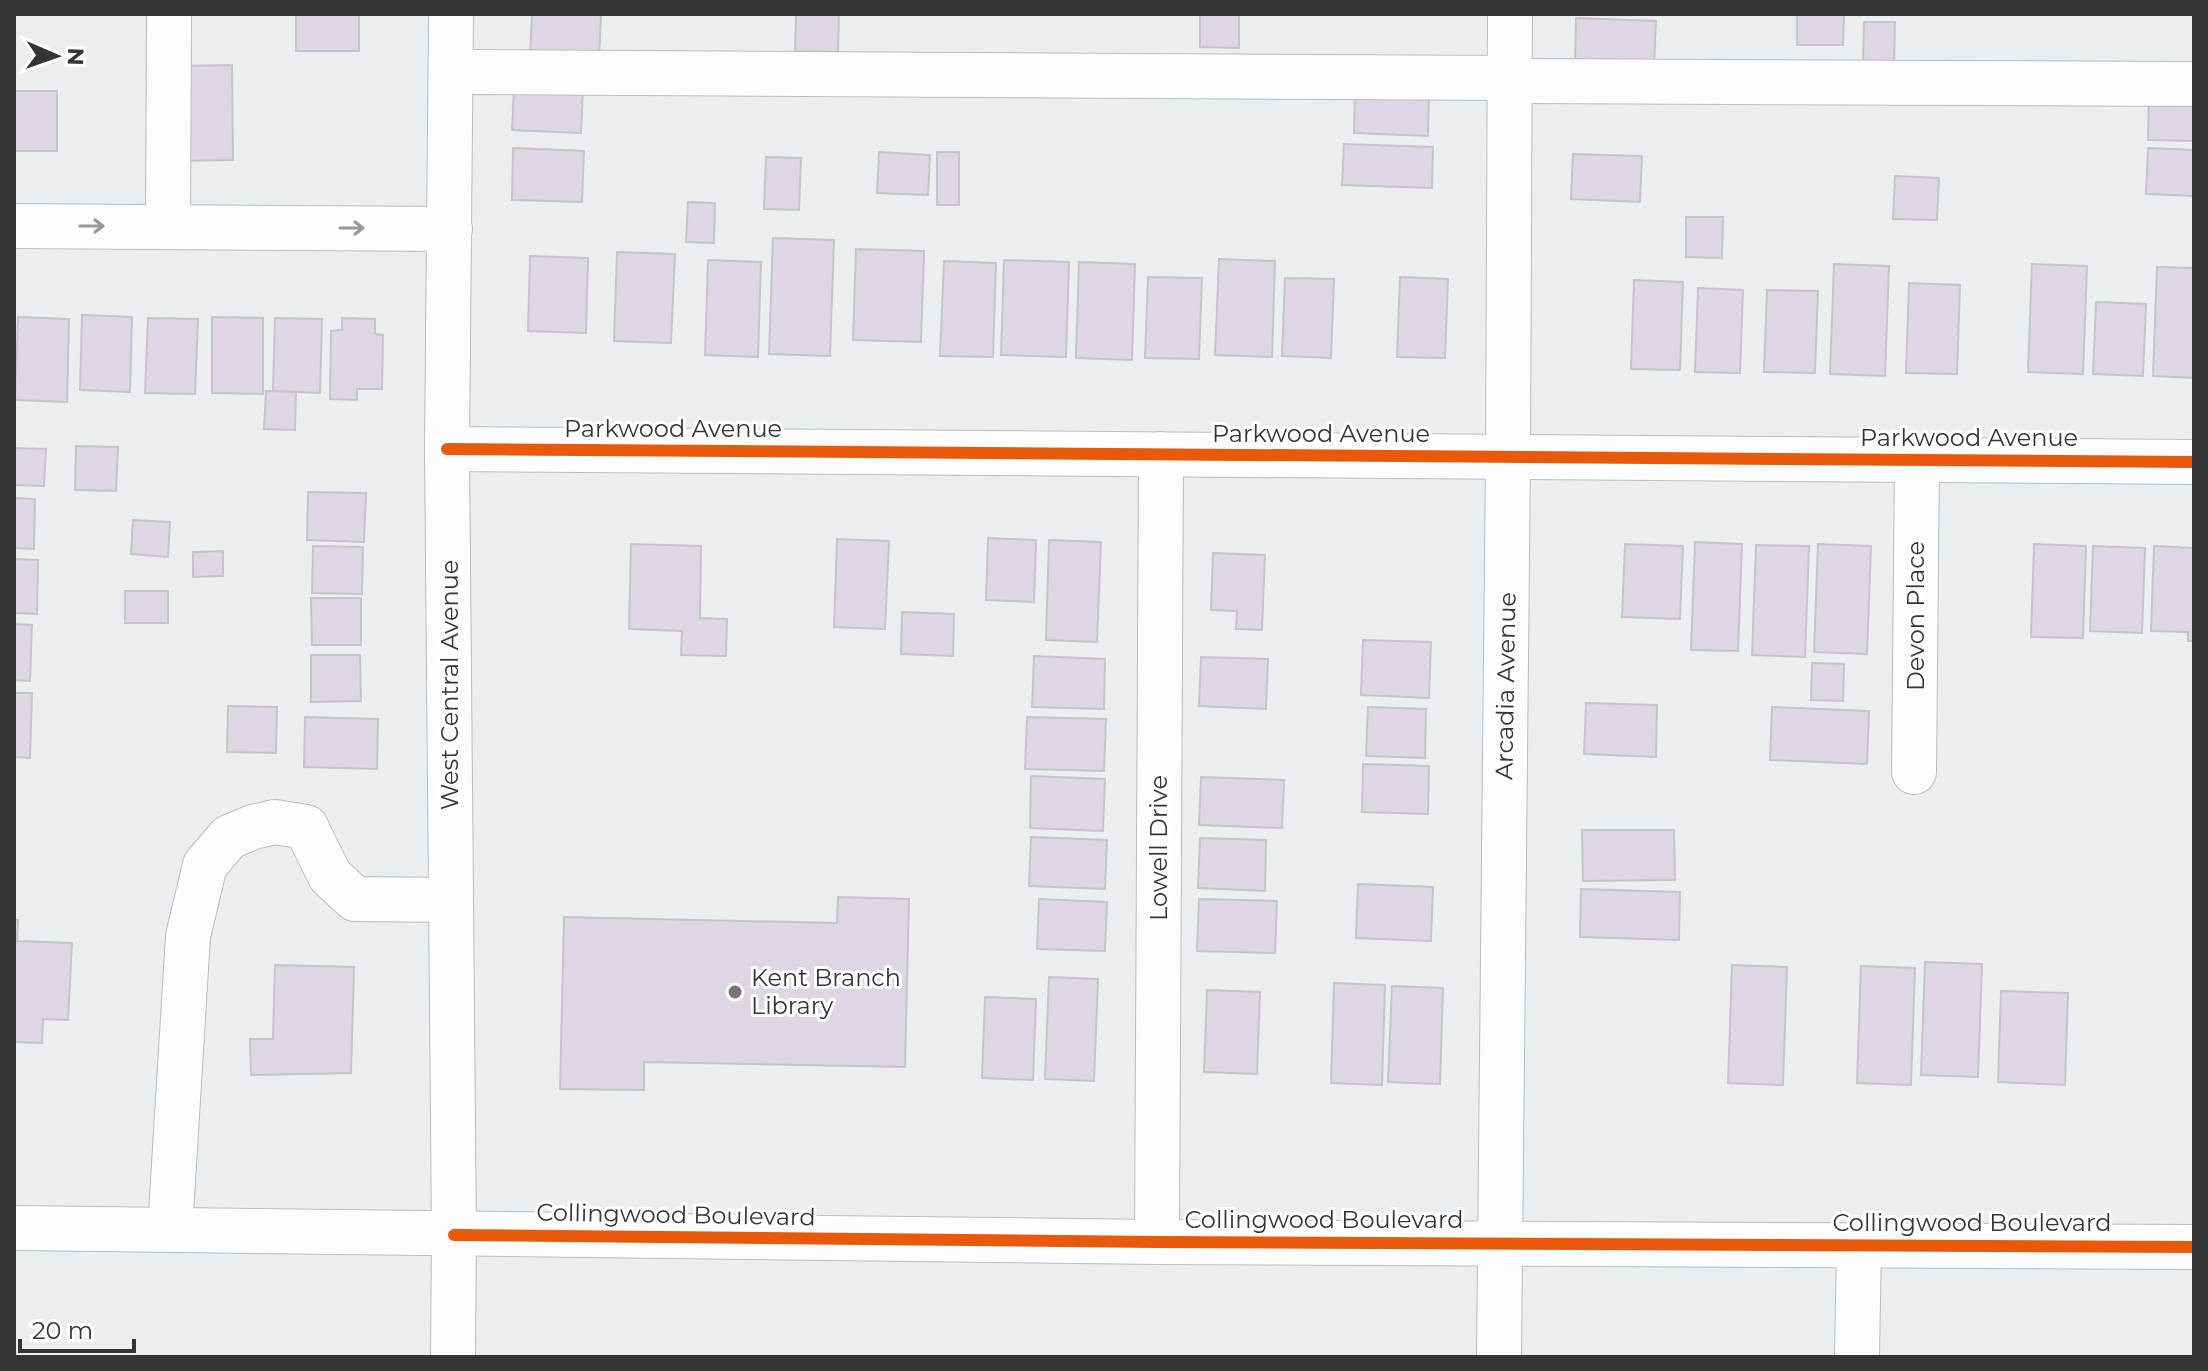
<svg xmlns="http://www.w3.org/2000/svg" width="2208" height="1371" font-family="Montserrat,sans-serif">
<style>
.building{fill:#dfd6e3;stroke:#c3c4c6;stroke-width:2}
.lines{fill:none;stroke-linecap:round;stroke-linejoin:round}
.minor-casing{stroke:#babcbe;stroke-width:46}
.major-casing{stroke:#babcbe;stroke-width:46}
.minor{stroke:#fcfcfd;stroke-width:44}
.major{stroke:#fcfcfd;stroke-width:44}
.cycleway-casing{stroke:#fff;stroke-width:17}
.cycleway{stroke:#e8590c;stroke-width:12}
.oneway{stroke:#98989a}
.poi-dot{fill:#737678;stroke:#fff;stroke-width:3}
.labels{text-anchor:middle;stroke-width:6;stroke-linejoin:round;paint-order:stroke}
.street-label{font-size:24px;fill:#333537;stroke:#fff}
.poi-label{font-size:24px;fill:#333537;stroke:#fff;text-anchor:start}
</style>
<rect width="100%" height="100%" fill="#ebeef1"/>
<g class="building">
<rect x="296" y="14" width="63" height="37"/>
<path d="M 532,14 L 601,14 L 599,61 L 530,57 Z"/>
<path d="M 796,14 L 839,14 L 838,52 L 795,51 Z"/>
<path d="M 1200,14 L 1239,14 L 1239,48 L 1200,47 Z"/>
<path d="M 1797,14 L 1844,14 L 1843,45 L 1797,45 Z"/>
<path d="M 1576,18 L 1656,21 L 1654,69 L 1575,66 Z"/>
<path d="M 1864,22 L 1895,22 L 1894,65 L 1863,64 Z"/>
<path d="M 232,65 L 233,160 L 180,161 L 179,66 Z"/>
<path d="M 514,85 L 583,87 L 581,133 L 512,130 Z"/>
<path d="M 1355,90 L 1429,93 L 1428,136 L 1354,133 Z"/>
<rect x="14" y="91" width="43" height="60"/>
<path d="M 2149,94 L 2194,96 L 2194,141 L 2148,140 Z"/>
<path d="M 1344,144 L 1433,147 L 1432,188 L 1342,185 Z"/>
<path d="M 513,148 L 584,151 L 582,202 L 512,200 Z"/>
<path d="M 2148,148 L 2194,150 L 2194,196 L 2146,194 Z"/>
<path d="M 879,152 L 930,155 L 928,195 L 877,193 Z"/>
<rect x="937" y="152" width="22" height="53"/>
<path d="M 1573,154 L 1642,156 L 1640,202 L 1571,199 Z"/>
<path d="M 766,157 L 801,158 L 799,210 L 764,209 Z"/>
<path d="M 1895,176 L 1939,178 L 1937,220 L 1893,219 Z"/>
<path d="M 688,202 L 715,203 L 714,243 L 686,242 Z"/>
<path d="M 1686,217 L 1723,217 L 1722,258 L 1686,257 Z"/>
<path d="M 773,238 L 834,240 L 830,356 L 769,354 Z"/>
<path d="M 856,249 L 924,251 L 921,342 L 853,340 Z"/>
<path d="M 617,252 L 675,254 L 671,343 L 614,341 Z"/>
<path d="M 530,256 L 588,258 L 586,333 L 528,331 Z"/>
<path d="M 1219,259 L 1275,261 L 1272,357 L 1215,355 Z"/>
<path d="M 708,260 L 761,262 L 758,357 L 705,355 Z"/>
<path d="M 1004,260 L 1069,262 L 1066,357 L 1001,355 Z"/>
<path d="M 944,261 L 996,263 L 993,357 L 940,356 Z"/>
<path d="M 1079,262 L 1135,264 L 1132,360 L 1076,358 Z"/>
<path d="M 1834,264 L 1889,266 L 1885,376 L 1830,374 Z"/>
<path d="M 2032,264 L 2087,266 L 2083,374 L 2028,372 Z"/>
<path d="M 2157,267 L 2194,268 L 2194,378 L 2153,376 Z"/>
<path d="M 1148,277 L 1202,278 L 1199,359 L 1145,358 Z"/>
<path d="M 1400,277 L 1448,279 L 1445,358 L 1397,357 Z"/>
<path d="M 1285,278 L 1334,279 L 1331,358 L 1282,356 Z"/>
<path d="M 1634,280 L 1683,282 L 1680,370 L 1631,369 Z"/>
<path d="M 1909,283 L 1960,285 L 1957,374 L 1906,373 Z"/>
<path d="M 1698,288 L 1743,290 L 1740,373 L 1695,372 Z"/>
<path d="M 1767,290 L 1818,291 L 1815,373 L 1764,372 Z"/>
<path d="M 2096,302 L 2146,304 L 2143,376 L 2093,374 Z"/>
<path d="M 82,315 L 132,317 L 130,392 L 80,390 Z"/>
<path d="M 18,317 L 69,319 L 67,402 L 15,400 Z"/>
<path d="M 212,317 L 263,318 L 263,394 L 212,393 Z"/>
<path d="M 148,318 L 198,319 L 195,394 L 145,393 Z"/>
<path d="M 275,318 L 322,319 L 320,393 L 273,391 Z"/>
<path d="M 342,318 L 375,319 L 375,334 L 383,335 L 382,389 L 357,389 L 357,400 L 330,399 L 331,331 L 342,330 Z"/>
<path d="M 266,391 L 296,392 L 295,430 L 264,429 Z"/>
<path d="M 76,446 L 118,447 L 116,491 L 75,490 Z"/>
<path d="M 14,448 L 46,449 L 44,486 L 14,485 Z"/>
<path d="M 308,492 L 366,493 L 364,542 L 307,540 Z"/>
<path d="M 14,498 L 35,499 L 34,549 L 14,548 Z"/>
<path d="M 133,520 L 170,522 L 168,557 L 131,554 Z"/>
<path d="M 988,538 L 1036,540 L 1034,602 L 986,600 Z"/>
<path d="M 837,539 L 889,541 L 885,629 L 834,627 Z"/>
<path d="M 1049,540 L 1101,542 L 1097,642 L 1046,640 Z"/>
<path d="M 1695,542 L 1742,544 L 1738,651 L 1691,650 Z"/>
<path d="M 631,544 L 701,546 L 700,618 L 727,619 L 726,656 L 681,655 L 682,631 L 629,629 Z"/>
<path d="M 1625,544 L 1683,546 L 1680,619 L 1622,617 Z"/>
<path d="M 1818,544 L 1871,546 L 1867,654 L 1814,652 Z"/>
<path d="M 2034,544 L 2086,546 L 2083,638 L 2031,637 Z"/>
<path d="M 1756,545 L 1809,546 L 1805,657 L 1752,655 Z"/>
<path d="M 313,546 L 363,547 L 362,594 L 312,593 Z"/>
<path d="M 2093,546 L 2145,548 L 2142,633 L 2090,631 Z"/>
<path d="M 2154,546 L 2194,548 L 2194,641 L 2188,641 L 2188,632 L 2151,631 Z"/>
<path d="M 223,551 L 223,576 L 193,577 L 193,552 Z"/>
<path d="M 1213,553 L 1265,555 L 1262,630 L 1236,629 L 1237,611 L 1211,610 Z"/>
<path d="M 14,559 L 38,560 L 37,614 L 14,613 Z"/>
<rect x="125" y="591" width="43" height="32"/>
<path d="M 311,598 L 361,598 L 361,645 L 312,645 Z"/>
<path d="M 902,612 L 954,614 L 953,656 L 901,654 Z"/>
<path d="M 14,624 L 32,625 L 30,681 L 14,680 Z"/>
<path d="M 1363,640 L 1431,642 L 1429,698 L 1361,695 Z"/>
<path d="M 311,655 L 360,655 L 361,701 L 311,702 Z"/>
<path d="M 1034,656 L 1105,659 L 1104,709 L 1032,707 Z"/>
<path d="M 1201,657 L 1268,659 L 1266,709 L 1199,706 Z"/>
<path d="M 1812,663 L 1844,664 L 1843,701 L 1811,700 Z"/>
<path d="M 14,693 L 32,693 L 30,758 L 14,757 Z"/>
<path d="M 1586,703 L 1657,705 L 1656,757 L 1584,754 Z"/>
<path d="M 228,706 L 277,707 L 276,753 L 227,752 Z"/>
<path d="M 1368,707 L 1426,709 L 1425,758 L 1366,756 Z"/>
<path d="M 1772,707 L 1869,711 L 1867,764 L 1770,760 Z"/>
<path d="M 305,717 L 378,719 L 377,769 L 304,767 Z"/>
<path d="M 1027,717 L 1106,719 L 1104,771 L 1025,769 Z"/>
<path d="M 1363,764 L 1429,766 L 1428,814 L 1362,812 Z"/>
<path d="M 1031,776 L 1105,779 L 1103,831 L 1030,828 Z"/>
<path d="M 1201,777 L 1284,780 L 1282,828 L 1199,825 Z"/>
<path d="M 1582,830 L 1674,830 L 1675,880 L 1583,881 Z"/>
<path d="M 1031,837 L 1107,840 L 1105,889 L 1029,886 Z"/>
<path d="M 1200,838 L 1266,840 L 1265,891 L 1198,888 Z"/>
<path d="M 1358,884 L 1433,887 L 1431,941 L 1356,938 Z"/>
<path d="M 1581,889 L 1680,892 L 1679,940 L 1580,937 Z"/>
<path d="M 838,897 L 909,899 L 905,1067 L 644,1062 L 644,1090 L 560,1089 L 564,917 L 837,923 Z"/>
<path d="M 1039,899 L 1107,902 L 1105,951 L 1037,949 Z"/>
<path d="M 1199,899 L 1277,901 L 1275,953 L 1197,951 Z"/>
<path d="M 14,920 L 18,920 L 17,941 L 72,943 L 68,1020 L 43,1019 L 42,1043 L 14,1042 Z"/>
<path d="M 1925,962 L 1982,964 L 1978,1077 L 1921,1075 Z"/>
<path d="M 275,965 L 354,967 L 351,1073 L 251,1075 L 250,1039 L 273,1039 Z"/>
<path d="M 1732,965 L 1787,967 L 1783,1085 L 1728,1083 Z"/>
<path d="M 1861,966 L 1915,968 L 1911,1085 L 1857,1083 Z"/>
<path d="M 1049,977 L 1098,979 L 1094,1081 L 1045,1079 Z"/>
<path d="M 1334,983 L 1385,985 L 1382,1085 L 1331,1083 Z"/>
<path d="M 1392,986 L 1443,988 L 1440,1084 L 1388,1082 Z"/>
<path d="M 1207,990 L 1260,992 L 1257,1074 L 1204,1072 Z"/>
<path d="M 2001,991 L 2068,993 L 2065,1085 L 1998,1082 Z"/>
<path d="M 985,997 L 1036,999 L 1033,1080 L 982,1078 Z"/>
</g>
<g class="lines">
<defs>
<g id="minor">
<path d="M 451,72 L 1509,78"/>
<path d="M 1509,81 L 2194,84"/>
<path d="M 14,226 L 450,229"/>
<path d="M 168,227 L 169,14"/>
<path d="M 447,449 L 2194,462"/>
<path d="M 1914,772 L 1917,460"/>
<path d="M 170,1230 L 188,936 L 205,865 L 229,837 L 253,827 L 275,822 L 306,827 L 330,876 L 355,899 L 451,900"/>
<path d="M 1157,1242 L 1161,454"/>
<path d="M 1499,1357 L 1508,457 L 1510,14"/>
<path d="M 1857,1357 L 1859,1245"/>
</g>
<g id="major">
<path d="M 451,14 L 447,449 L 454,1235 L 453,1357"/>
<path d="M 14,1228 L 1157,1242 L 2194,1247"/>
</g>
</defs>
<use href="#minor" class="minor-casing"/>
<use href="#major" class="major-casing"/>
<use href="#minor" class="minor"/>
<use href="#major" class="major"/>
<defs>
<g id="cycleway">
<path d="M 447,449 L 2194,462"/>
<path d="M 454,1235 L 1157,1242 L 2194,1247"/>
</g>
</defs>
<use href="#cycleway" class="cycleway-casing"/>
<use href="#cycleway" class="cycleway"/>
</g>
<defs><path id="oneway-shaft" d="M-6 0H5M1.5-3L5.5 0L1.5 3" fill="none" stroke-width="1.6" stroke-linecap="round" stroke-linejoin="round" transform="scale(2)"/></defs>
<g class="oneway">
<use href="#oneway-shaft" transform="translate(92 226)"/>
<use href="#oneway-shaft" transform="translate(352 228)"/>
</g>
<circle class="poi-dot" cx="735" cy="992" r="8"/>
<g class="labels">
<g class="street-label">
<text x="673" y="437">Parkwood Avenue</text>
<text x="1321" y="442">Parkwood Avenue</text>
<text x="1969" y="446">Parkwood Avenue</text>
<text transform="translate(1916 616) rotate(-90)" y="8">Devon Place</text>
<text transform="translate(450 685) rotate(-90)" y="8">West Central Avenue</text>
<text transform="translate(1506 686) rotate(-89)" y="8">Arcadia Avenue</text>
<text transform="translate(1159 848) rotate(-90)" y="8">Lowell Drive</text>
<text transform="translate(676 1215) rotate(1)" y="8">Collingwood Boulevard</text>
<text x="1324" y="1228">Collingwood Boulevard</text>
<text x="1972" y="1231">Collingwood Boulevard</text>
</g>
<g class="poi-label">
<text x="751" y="986">Kent Branch<tspan x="751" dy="28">Library</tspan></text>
</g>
</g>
<rect width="2208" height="1371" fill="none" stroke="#333537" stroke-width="32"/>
<g transform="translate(56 56) rotate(92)" stroke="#ffffff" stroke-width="6" paint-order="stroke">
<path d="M0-6L14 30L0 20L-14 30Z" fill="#333537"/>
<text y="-12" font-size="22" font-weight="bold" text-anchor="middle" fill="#333537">N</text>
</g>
<path d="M20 1339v12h114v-12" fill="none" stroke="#333537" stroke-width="4"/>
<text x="32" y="1339" font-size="24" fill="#333537" stroke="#ffffff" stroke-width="6" paint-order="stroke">20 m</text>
</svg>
